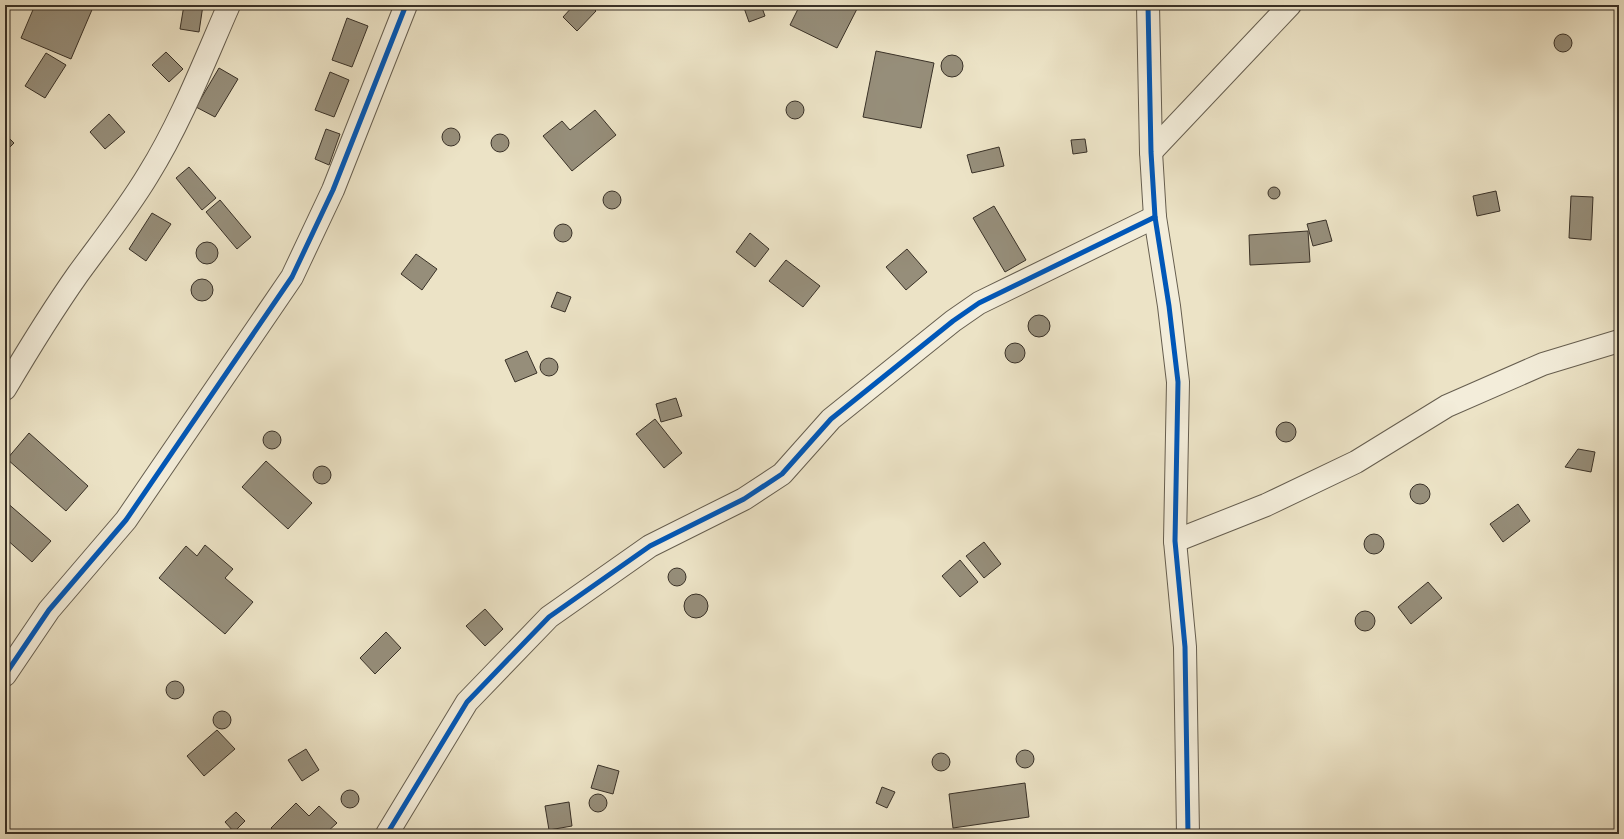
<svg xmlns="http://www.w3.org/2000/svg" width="1624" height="839" font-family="'Sorts Mill Goudy',serif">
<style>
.building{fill:#968e7a;stroke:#393127}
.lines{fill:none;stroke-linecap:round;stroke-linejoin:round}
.minor-casing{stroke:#665e4f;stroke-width:24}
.minor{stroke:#f3edda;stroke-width:22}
.cycleway-casing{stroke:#f3edda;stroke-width:8}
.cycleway{stroke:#0057b8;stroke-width:5}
</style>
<rect width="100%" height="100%" fill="#ece3c6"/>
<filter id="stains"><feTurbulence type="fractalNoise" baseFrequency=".005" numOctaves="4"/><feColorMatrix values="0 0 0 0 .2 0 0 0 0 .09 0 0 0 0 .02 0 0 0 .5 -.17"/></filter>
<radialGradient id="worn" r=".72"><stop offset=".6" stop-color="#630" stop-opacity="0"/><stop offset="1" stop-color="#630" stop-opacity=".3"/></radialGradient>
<g class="building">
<path d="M 35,5 L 94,5 L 71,59 L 21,38 Z"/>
<path d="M 184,5 L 203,5 L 199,32 L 180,29 Z"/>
<path d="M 574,5 L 590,5 L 596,11 L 577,31 L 563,17 Z"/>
<path d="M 743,5 L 761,5 L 765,16 L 749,22 Z"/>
<path d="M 800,5 L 859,5 L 837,48 L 790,25 Z"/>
<path d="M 347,18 L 368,26 L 352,67 L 332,60 Z"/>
<circle cx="1563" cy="43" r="9"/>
<path d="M 876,51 L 934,63 L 921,128 L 863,117 Z"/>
<path d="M 166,52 L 183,69 L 169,82 L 152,65 Z"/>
<path d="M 46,53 L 66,65 L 45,98 L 25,86 Z"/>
<circle cx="952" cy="66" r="11"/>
<path d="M 219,68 L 238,79 L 215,117 L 196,107 Z"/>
<path d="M 330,72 L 349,80 L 334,117 L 315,110 Z"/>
<circle cx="795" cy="110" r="9"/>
<path d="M 595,110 L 616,135 L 572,171 L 543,136 L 562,121 L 570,130 Z"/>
<path d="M 109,114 L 125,132 L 105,149 L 90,132 Z"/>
<circle cx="451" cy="137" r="9"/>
<path d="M 326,129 L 340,134 L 329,165 L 315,159 Z"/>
<circle cx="500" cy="143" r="9"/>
<path d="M 5,134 L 14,143 L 5,152 Z"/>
<path d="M 1085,139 L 1087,152 L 1073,154 L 1071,140 Z"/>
<path d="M 999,147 L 1004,166 L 972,173 L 967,155 Z"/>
<path d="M 189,167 L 216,198 L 202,210 L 176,178 Z"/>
<circle cx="1274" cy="193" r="6"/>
<path d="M 1496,191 L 1500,211 L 1477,216 L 1473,196 Z"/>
<circle cx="612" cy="200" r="9"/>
<path d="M 1571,196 L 1593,197 L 1591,240 L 1569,238 Z"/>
<path d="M 220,200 L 251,237 L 237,249 L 206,212 Z"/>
<path d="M 994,206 L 1026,260 L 1005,272 L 973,218 Z"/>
<path d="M 152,213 L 171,224 L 146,261 L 129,249 Z"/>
<path d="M 1326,220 L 1332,241 L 1313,246 L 1307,224 Z"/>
<circle cx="563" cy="233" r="9"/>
<path d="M 1308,231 L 1310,262 L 1250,265 L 1249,235 Z"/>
<path d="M 750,233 L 769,249 L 755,267 L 736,252 Z"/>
<circle cx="207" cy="253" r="11"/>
<path d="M 907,249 L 927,272 L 906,290 L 886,267 Z"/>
<path d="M 416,254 L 437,269 L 422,290 L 401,274 Z"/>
<path d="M 786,260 L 820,286 L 803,307 L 769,281 Z"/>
<circle cx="202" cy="290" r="11"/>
<path d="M 557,292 L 571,297 L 565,312 L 551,307 Z"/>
<circle cx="1039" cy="326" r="11"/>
<circle cx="1015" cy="353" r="10"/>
<path d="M 527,351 L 537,373 L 515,382 L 505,360 Z"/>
<circle cx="549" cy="367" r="9"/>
<path d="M 676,398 L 682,416 L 661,422 L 656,404 Z"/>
<path d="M 655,419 L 682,453 L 664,468 L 636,434 Z"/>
<circle cx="1286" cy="432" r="10"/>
<circle cx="272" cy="440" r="9"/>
<path d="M 29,433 L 88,486 L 66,511 L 7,459 Z"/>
<path d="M 1578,449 L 1595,452 L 1591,472 L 1565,467 Z"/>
<path d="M 266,461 L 312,503 L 288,529 L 242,487 Z"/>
<circle cx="322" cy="475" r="9"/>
<circle cx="1420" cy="494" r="10"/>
<path d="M 5,501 L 51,541 L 32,562 L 5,538 Z"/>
<path d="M 1518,504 L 1530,521 L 1503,542 L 1490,524 Z"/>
<circle cx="1374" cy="544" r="10"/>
<path d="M 984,542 L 1001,564 L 984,578 L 966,556 Z"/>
<path d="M 205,545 L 233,569 L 225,578 L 253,602 L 225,634 L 159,578 L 186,546 L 197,556 Z"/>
<path d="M 960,560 L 978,582 L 960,597 L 942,576 Z"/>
<circle cx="677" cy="577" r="9"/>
<path d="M 1428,582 L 1442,598 L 1411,624 L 1398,607 Z"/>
<circle cx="696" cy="606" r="12"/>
<path d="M 485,609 L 503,629 L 485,646 L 466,626 Z"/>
<circle cx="1365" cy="621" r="10"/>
<path d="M 386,632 L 401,648 L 375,674 L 360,658 Z"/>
<circle cx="175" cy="690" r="9"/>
<circle cx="222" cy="720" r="9"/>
<path d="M 217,730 L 235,749 L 204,776 L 187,756 Z"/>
<path d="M 306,749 L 319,770 L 302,781 L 288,760 Z"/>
<circle cx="1025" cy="759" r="9"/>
<circle cx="941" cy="762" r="9"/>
<path d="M 598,765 L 619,771 L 613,794 L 591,788 Z"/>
<path d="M 1025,783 L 1029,817 L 953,828 L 949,794 Z"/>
<path d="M 882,787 L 895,792 L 887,808 L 876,803 Z"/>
<circle cx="350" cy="799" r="9"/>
<circle cx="598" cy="803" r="9"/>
<path d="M 569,802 L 572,826 L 549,830 L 545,806 Z"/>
<path d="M 296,803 L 309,816 L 319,806 L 337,823 L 326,833 L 327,834 L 277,834 L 271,828 Z"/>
<path d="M 236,812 L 245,821 L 234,832 L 225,822 Z"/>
</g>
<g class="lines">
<defs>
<g id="minor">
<path d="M 1148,5 L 1151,152 L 1155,217 L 1169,306 L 1178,382 L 1175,541 L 1185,647 L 1188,834"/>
<path d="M 1151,152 L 1290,5"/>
<path d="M 5,389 C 28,350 52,311 78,274 C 102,241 127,210 148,175 C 181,122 204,62 229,5"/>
<path d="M 1175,541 L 1266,505 L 1356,462 L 1447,406 L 1543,364 L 1619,341"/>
<path d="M 5,675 L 49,610 L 126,520 L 292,277 L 333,190 L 406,5"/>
<path d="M 387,834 L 467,702 L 549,617 L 650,546 L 744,499 L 782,474 L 831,419 L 953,321 L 979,303 L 1155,217"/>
</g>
</defs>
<use href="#minor" class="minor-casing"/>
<use href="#minor" class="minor"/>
<defs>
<g id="cycleway">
<path d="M 1148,5 L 1151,152 L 1155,217 L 1169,306 L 1178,382 L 1175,541 L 1185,647 L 1188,834"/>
<path d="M 5,675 L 49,610 L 126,520 L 292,277 L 333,190 L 406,5"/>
<path d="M 387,834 L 467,702 L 549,617 L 650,546 L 744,499 L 782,474 L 831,419 L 953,321 L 979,303 L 1155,217"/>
</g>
</defs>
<use href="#cycleway" class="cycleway-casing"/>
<use href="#cycleway" class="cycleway"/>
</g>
<rect width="1624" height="839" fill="none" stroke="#ece3c6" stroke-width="20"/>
<rect x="6" y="6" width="1612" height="827" fill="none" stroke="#393127" stroke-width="2"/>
<rect x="10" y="10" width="1604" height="819" fill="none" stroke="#393127"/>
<rect width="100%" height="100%" filter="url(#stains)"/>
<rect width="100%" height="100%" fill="url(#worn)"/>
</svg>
